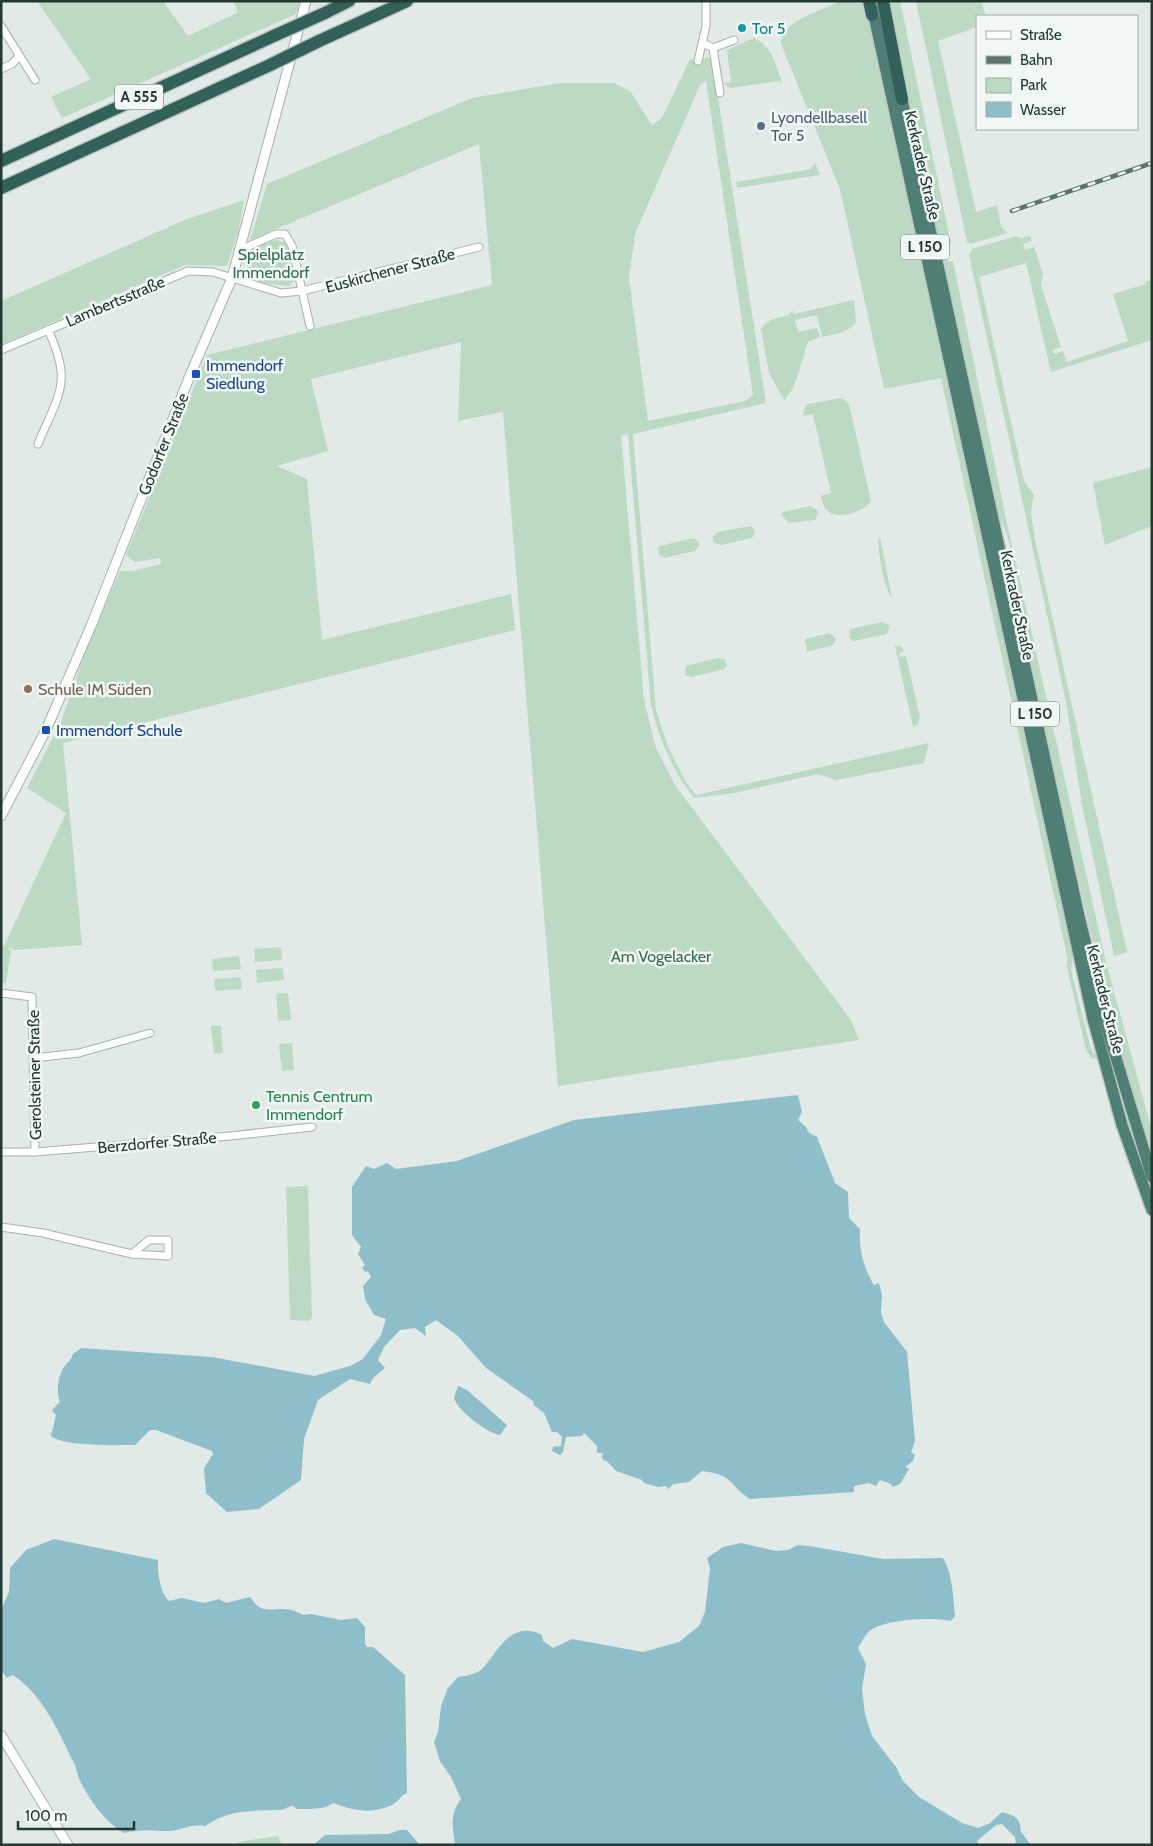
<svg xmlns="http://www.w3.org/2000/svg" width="1153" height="1846" font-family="Cabin,sans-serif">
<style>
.green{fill:#bcd9c4;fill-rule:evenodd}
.water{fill:#8ebec9}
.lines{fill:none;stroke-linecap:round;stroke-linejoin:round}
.minor-casing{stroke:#a4b1ad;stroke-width:9}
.tertiary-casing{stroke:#a4b1ad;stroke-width:11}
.trunk-casing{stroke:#c1c7c6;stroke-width:14}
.motorway-casing{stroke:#c1c7c6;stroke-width:15}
.minor{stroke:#fff;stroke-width:7}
.tertiary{stroke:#fff;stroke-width:9}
.trunk{stroke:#4e7e74;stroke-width:11}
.motorway{stroke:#326159;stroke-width:12}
.rail-casing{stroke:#5d746f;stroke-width:4.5}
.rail{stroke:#f1f7f4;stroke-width:2.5;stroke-dasharray:8;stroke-linecap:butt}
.motorway-bridge-casing{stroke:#c1c7c6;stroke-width:15;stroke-linecap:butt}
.motorway-bridge{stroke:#326159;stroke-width:12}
.culture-dot{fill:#0f9aa8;stroke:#f1f7f4;stroke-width:2}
.service-dot{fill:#5c6f8a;stroke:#f1f7f4;stroke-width:2}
.transit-dot{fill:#1a4fb4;stroke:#f1f7f4;stroke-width:2}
.education-dot{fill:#8d6e63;stroke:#f1f7f4;stroke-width:2}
.leisure-dot{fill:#2e9e5b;stroke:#f1f7f4;stroke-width:2}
.labels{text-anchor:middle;stroke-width:5;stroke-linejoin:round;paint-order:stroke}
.shield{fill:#f1f7f4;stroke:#61716d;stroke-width:1}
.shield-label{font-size:15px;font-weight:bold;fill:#233833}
.culture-label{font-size:16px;fill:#0d838f;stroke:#f1f7f4;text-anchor:start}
.service-label{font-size:16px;fill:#4e5e75;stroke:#f1f7f4;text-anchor:start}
.street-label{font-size:16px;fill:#233833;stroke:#f1f7f4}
.park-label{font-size:16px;fill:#326b49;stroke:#f1f7f4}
.transit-label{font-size:16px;fill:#164399;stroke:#f1f7f4;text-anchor:start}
.education-label{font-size:16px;fill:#785e54;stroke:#f1f7f4;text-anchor:start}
.leisure-label{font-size:16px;fill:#27864d;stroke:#f1f7f4;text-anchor:start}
</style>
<rect width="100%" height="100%" fill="#e1eae6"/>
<g class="green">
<path d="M 37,1 L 163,1 L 188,36 L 237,13 L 237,8 L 233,1 L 300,1 L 296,14 L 62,118 L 51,97 L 91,79 Z"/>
<path d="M 841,1 L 864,1 L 1073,957 L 1071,970 L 1091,1049 L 1098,1058 L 1092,1059 L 1086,1050 L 1067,967 L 1067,956 L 941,378 L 884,389 L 840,189 L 781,44 C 781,20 823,10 841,1 Z"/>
<path d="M 887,1 L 900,1 L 951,244 L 945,246 L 948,262 L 953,261 L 1006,519 L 1106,962 L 1152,1131 L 1152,1161 C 1099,987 1063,811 1024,634 C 1016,596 1018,552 999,517 Z"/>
<path d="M 916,1 L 981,1 L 986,16 L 977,16 L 977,27 L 938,41 L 976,212 L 997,205 L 1001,227 L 1008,233 L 970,244 L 967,242 Z"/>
<path d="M 754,38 C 773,46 776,67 783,85 L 780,81 L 730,88 L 723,83 L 731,82 L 727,50 Z"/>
<path d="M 708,57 L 712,60 L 766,403 L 633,434 L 656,710 L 668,747 L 686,782 L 696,795 L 929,743 L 924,763 L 836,780 L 818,774 L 735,793 L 694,798 C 672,770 660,740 651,705 L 628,434 L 621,435 L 644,700 L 656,748 L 675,785 L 851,1020 L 859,1040 L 558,1086 L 503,412 L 458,421 L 461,342 L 311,379 L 328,451 L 277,466 L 307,479 L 322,640 L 511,594 L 515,630 L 63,743 L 82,945 L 16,950 L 6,947 L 11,950 L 6,983 L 1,982 L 1,946 L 4,946 L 66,813 L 27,788 L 61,722 L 86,650 L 120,571 L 133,571 L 161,564 L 160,558 L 135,562 L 126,555 L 207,355 L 492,285 L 479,144 L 250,240 L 267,184 L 472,98 L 560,83 L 614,83 L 630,91 L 652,125 L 662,118 L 690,59 L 701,63 L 704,59 ZM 706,81 L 753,395 L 745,401 L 648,421 L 629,278 L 635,234 L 700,85 Z"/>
<path d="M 815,163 L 820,175 L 737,188 L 736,182 L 811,169 Z"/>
<path d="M 244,200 L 239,229 L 227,266 L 185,265 L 1,345 L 1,301 L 187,219 Z"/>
<path d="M 1016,236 L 1021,238 L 1030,236 L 1032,241 L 1023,244 L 1025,250 L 1034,247 L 1043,274 L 1041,285 L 1061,347 L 1052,350 L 1054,354 L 1063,351 L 1067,362 L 1128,341 L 1113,294 L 1146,284 L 1145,282 L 1152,280 L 1152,340 L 1051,372 L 1026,263 L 979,277 L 1024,481 L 1034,495 L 1031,511 L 1034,535 L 1127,952 L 1114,956 L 1082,805 L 1066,702 L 969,255 L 972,249 Z"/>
<path d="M 275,240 L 284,242 L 287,246 L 295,279 L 289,286 C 276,284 253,285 246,272 L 250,250 Z"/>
<path d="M 854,300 L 856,322 C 848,333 835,334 822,337 L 817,315 L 795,320 L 798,332 L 817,328 L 820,337 L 808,342 L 793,389 L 784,400 L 769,373 L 761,329 C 769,314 789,320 792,310 L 794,314 Z"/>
<path d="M 842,398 L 849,404 L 871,501 C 865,511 842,519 831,513 C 824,509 822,502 821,496 L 831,493 L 813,414 L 803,416 L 805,407 L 808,404 Z"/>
<path d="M 1152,467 L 1152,526 L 1105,545 L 1093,483 Z"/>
<path d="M 810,506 L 817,510 L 818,514 L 815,520 L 789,523 L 781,515 L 783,512 Z"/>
<path d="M 751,526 L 755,532 L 752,538 L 721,545 L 713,542 L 713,536 L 718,532 Z"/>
<path d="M 879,537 L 880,537 L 892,599 C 885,590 876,547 879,537 Z"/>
<path d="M 694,538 L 700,544 L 695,551 L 664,558 L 659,555 L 658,549 L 660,546 Z"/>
<path d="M 882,622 L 890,626 L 887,634 L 854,641 L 849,638 L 850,629 Z"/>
<path d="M 830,633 L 836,639 L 833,645 L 807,652 L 805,639 Z"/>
<path d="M 895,646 L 900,646 L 904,651 L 899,653 L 900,657 L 906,656 L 920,717 L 918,724 L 913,727 Z"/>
<path d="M 717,658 L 724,659 L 727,666 L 724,669 L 692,677 L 685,675 L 686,666 Z"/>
<path d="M 281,947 L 282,960 L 255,962 L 254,949 Z"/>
<path d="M 239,956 L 241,969 L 213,971 L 212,959 Z"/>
<path d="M 283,968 L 284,980 L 257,983 L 256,970 Z"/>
<path d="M 241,977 L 242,989 L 215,991 L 214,979 Z"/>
<path d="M 288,993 L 291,1020 L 278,1021 L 276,994 Z"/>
<path d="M 221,1026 L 223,1053 L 214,1054 L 211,1026 Z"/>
<path d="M 292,1043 L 294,1070 L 282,1071 L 279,1044 Z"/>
<path d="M 308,1186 L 312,1318 L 309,1321 L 290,1320 L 286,1187 Z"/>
<path d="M 278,1836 L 282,1845 L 239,1845 L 238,1842 Z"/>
</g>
<g class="water">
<path d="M 798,1095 L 802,1112 L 798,1120 L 806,1127 L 809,1133 L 817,1137 L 835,1183 L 848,1192 L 849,1218 L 860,1229 C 859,1250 863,1267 874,1285 L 879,1283 L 882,1295 L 881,1313 L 884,1322 L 907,1352 L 915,1441 L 911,1452 L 915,1455 L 913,1461 L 905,1467 L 909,1469 L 900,1484 L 892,1487 L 891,1484 L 880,1480 L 876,1486 L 869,1483 L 854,1486 L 854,1492 L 750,1499 C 729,1485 733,1474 702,1471 L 689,1482 L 673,1484 L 669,1489 L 666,1486 L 658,1487 L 644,1483 L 642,1480 L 616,1471 L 607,1461 L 603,1460 L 602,1456 L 603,1453 L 597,1453 L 597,1446 L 584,1433 L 582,1436 L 566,1437 L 563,1452 L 560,1455 L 552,1451 L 553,1447 L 561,1446 L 562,1437 L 557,1432 L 552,1432 L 544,1413 L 534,1405 L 533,1401 L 486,1368 L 458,1336 L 436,1320 L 425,1327 L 426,1336 L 415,1328 L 400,1330 L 384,1347 L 378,1360 L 385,1368 L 373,1378 L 370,1384 L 350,1379 L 318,1400 L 304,1439 L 301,1480 L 259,1509 L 227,1512 L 206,1493 L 204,1468 L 213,1454 L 212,1451 L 156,1430 L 150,1430 L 135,1445 C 116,1445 65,1447 51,1436 L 56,1415 L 52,1410 L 60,1402 C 56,1393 58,1375 64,1367 C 68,1361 71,1361 73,1354 L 81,1348 L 212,1357 L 314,1376 L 350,1366 L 363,1359 L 381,1335 L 386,1319 L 374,1315 L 365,1299 L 363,1286 L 371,1277 L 368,1271 L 365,1272 L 362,1268 L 365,1265 L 358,1254 L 361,1247 L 352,1235 L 352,1187 L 366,1166 L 374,1169 L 387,1163 L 396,1169 L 457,1161 L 574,1120 Z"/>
<path d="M 458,1386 L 467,1390 L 507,1425 L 500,1435 C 488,1434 457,1410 454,1398 Z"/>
<path d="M 54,1539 L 158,1560 C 157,1572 160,1593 169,1601 L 182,1598 L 204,1603 L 219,1599 L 226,1603 L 250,1597 C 252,1600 256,1605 259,1607 C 271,1614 284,1603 303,1615 L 311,1614 L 341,1620 L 357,1618 L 365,1627 L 365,1643 L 367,1647 L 373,1647 L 405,1675 L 407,1793 C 400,1796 398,1802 392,1805 C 371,1815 352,1810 333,1803 C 326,1810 307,1809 297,1809 L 293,1806 C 288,1806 285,1810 279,1810 C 251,1811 229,1809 205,1826 C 188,1824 184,1830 169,1831 C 153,1831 140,1829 124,1833 C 104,1821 91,1802 80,1781 C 77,1775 77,1768 74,1763 C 58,1731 44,1696 13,1675 L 7,1678 L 1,1670 L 1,1610 L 9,1592 L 10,1568 L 26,1550 Z"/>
<path d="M 741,1543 L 776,1551 L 788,1550 L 798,1545 L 810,1546 L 883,1559 L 943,1558 C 953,1575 953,1597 955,1616 L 951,1621 C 930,1617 892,1619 872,1629 C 866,1632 862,1642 858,1648 L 866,1664 L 862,1689 L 865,1714 L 872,1736 L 896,1767 L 903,1781 L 919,1797 L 962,1823 L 978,1828 L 990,1823 L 1002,1812 C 1014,1815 1021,1818 1021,1832 L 1031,1845 L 1016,1845 L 1015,1837 L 1002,1824 L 996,1825 L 977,1841 L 979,1845 L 455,1845 C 453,1828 449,1815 461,1799 L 451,1777 L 440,1761 L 434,1742 L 438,1732 L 441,1706 L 448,1688 L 458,1677 C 467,1676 478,1674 484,1667 C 499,1648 513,1620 542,1635 L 543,1641 L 553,1648 L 572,1639 L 643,1652 L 679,1642 L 699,1626 L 705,1612 L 710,1568 L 707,1558 L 723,1547 Z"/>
<path d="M 399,1830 L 407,1830 L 420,1845 L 313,1845 L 325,1835 L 389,1834 Z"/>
</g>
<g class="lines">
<defs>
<g id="minor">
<path d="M 1,26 L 35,80"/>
<path d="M 703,43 L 713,48 L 720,93"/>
<path d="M 713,48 L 734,40"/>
<path d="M 698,61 L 706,26 L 706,1"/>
<path d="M 1,69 L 12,64 L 18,57"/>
<path d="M 240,250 L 276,234 L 285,234 L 292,246 L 310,326"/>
<path d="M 1,350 L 188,271 L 213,272 L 281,293 L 302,291 L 479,247"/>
<path d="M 38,444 C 59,393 73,383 48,330"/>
<path d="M 1,993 L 32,997 L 35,1152"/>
<path d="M 33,1058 L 79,1053 L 150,1033"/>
<path d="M 1,1152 L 35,1152 L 230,1136 L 312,1127"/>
<path d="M 1,1227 L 43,1233 L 132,1254 L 168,1256 L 168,1240 L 149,1240 L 132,1254"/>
</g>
<g id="tertiary">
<path d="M 1,816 L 46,730 L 91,626 L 191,373 L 232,278 L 306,1"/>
<path d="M 1,1735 L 68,1845"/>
</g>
<g id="trunk">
<path d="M 872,7 L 1093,1019 L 1122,1125 L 1152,1210"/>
<path d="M 900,90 L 1079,916 L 1103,1015 L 1152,1177"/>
</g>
<g id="motorway">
<path d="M 869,1 L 872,15"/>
<path d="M 883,1 L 902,99"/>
<path d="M 325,13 L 349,1"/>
<path d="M 319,41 L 407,1"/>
<path d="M 1,161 L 278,34"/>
<path d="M 1,188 L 270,65"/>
</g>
</defs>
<use href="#minor" class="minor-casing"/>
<use href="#tertiary" class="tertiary-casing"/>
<use href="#trunk" class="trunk-casing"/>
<use href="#motorway" class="motorway-casing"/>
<use href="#minor" class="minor"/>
<use href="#tertiary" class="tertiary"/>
<use href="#trunk" class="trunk"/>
<use href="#motorway" class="motorway"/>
<defs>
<path id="rail" d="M 1012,211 L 1152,163"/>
</defs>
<use href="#rail" class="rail-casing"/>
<use href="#rail" class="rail"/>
<defs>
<g id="motorway-bridge">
<path d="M 278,34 L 325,13"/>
<path d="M 270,65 L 319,41"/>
</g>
</defs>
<use href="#motorway-bridge" class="motorway-bridge-casing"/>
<use href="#motorway-bridge" class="motorway-bridge"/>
</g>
<circle class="culture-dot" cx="742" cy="28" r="5"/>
<circle class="service-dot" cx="761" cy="126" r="5"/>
<g class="transit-dot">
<rect x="191" y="369" width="10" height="10" rx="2.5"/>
<rect x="41" y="725" width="10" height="10" rx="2.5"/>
</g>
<circle class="education-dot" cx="28" cy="689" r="5"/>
<circle class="leisure-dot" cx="256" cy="1105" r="5"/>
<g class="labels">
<g class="shield">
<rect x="115" y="84.5" width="48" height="25" rx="4"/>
<rect x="901" y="234.5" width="48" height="25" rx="4"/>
<rect x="1011" y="701.5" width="48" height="25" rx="4"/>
</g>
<g class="shield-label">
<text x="139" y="102">A 555</text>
<text x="925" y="252">L 150</text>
<text x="1035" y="719">L 150</text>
</g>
<g class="culture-label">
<text x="752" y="34">Tor 5</text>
</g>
<g class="service-label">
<text x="771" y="123">Lyondellbasell<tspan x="771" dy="18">Tor 5</tspan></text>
</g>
<g class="street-label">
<text transform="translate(923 165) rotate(77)" y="6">Kerkrader Straße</text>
<text transform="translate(390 270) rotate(-15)" y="6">Euskirchener Straße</text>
<text transform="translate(115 301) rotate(-23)" y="6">Lambertsstraße</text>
<text transform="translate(163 444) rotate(-68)" y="6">Godorfer Straße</text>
<text transform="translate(1018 605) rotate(78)" y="6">Kerkrader Straße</text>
<text transform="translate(1106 999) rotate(76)" y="6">Kerkrader Straße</text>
<text transform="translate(34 1075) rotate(-91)" y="6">Gerolsteiner Straße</text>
<text transform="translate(157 1142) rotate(-5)" y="6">Berzdorfer Straße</text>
</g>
<g class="park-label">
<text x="271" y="260">Spielplatz<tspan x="271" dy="18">Immendorf</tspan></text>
<text x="661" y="962">Am Vogelacker</text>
</g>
<g class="transit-label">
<text x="206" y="371">Immendorf<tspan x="206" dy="18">Siedlung</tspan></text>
<text x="56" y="736">Immendorf Schule</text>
</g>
<g class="education-label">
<text x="38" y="695">Schule IM Süden</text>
</g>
<g class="leisure-label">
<text x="266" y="1102">Tennis Centrum<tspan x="266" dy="18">Immendorf</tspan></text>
</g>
</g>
<rect width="1153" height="1846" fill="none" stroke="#233833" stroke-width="5"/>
<rect x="976" y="15" width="162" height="115" fill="#f1f7f4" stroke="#9faba7"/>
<rect x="986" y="31" width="25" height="8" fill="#ffffff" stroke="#9faba7"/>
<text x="1020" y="40" font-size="15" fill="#233833">Straße</text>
<rect x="986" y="56" width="25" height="8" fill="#5d746f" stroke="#9faba7"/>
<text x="1020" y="65" font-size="15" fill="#233833">Bahn</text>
<rect x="986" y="78" width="25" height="15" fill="#bcd9c4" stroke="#9faba7"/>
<text x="1020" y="90" font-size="15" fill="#233833">Park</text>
<rect x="986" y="102" width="25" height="15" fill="#8ebec9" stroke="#9faba7"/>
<text x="1020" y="115" font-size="15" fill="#233833">Wasser</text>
<path d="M18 1821v8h116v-8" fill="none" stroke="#233833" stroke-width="2.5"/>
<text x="25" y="1821" font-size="15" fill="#233833" stroke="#f1f7f4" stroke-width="4" paint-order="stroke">100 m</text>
</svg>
